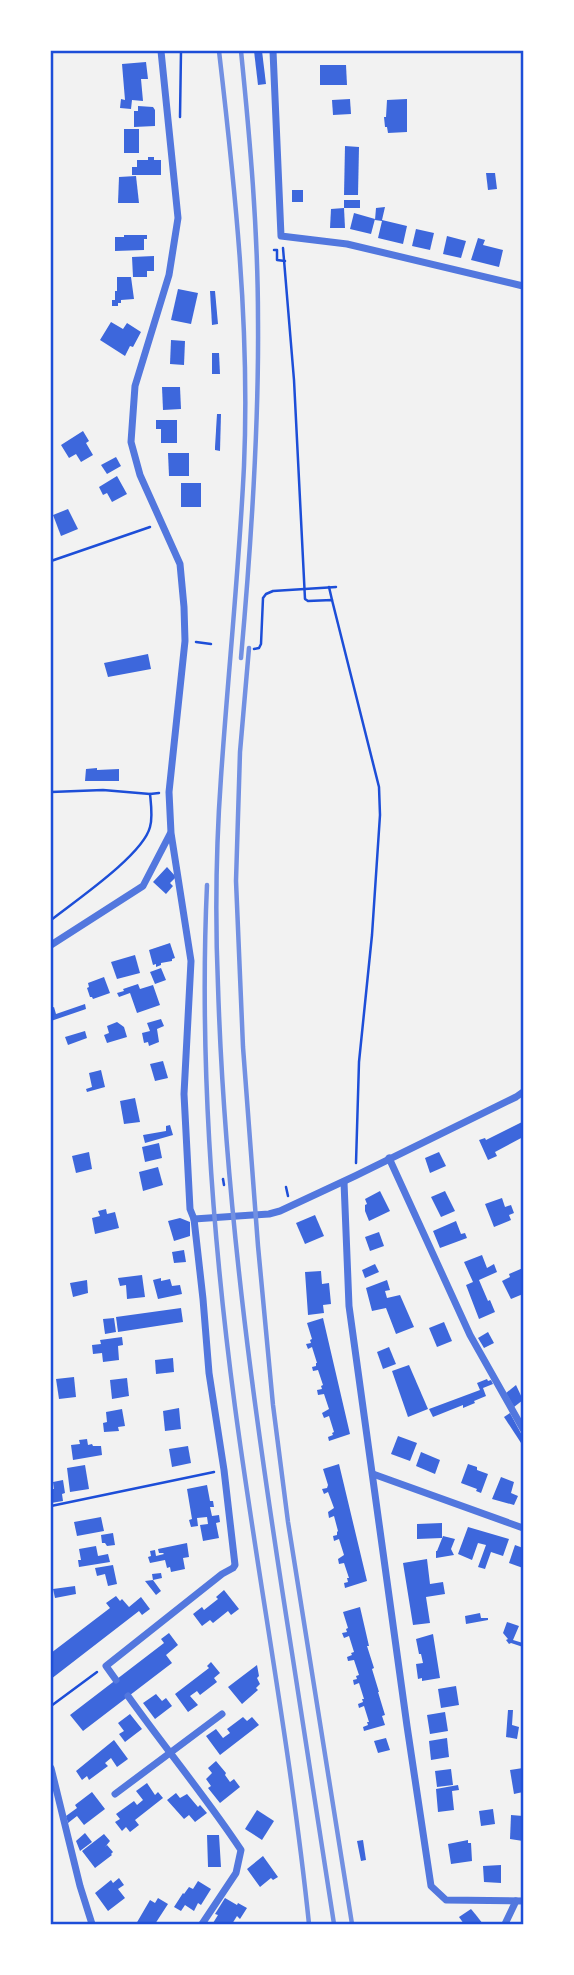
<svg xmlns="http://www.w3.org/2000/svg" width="574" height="1975" font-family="Karla,sans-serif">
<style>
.building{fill:#3d67dc}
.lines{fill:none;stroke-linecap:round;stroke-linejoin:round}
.path{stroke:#1d4ed8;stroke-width:2.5}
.minor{stroke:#5277de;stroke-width:7}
.rail{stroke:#7290e2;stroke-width:4.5}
.neatline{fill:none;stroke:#1d4ed8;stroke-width:2.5}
</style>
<rect width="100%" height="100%" fill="#f2f2f2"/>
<g class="building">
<path d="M 254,51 L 262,51 L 266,84 L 258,85 Z"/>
<path d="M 146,62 L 148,79 L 141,79 L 143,101 L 132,100 L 131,109 L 120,108 L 121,99 L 125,100 L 122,64 Z"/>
<path d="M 320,65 L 346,65 L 347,85 L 320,85 Z"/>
<path d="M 350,99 L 351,114 L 333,115 L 332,100 Z"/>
<path d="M 407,99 L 407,132 L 388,133 L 387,127 L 385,127 L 384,117 L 386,117 L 387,100 Z"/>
<path d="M 138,106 L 153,107 L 155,110 L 155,126 L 134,127 L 134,111 L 138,111 Z"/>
<rect x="124" y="129" width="15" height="24"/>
<path d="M 345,146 L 359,147 L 358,195 L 344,195 Z"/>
<path d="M 148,157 L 154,157 L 154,160 L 161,160 L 161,175 L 132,175 L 132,167 L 137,167 L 137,160 L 148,160 Z"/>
<path d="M 486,173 L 495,173 L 497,189 L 488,190 Z"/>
<path d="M 136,176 L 139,203 L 118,203 L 119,177 Z"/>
<rect x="292" y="190" width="11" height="12"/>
<rect x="344" y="200" width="16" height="8"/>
<path d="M 385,207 L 382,220 L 407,226 L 403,244 L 378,238 L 382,221 L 375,220 L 376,208 Z"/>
<path d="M 344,208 L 345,228 L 330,228 L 331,209 Z"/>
<path d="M 354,213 L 375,219 L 371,234 L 350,229 Z"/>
<path d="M 416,229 L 434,233 L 430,250 L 412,246 Z"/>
<path d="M 124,235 L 147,235 L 147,239 L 144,239 L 144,250 L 115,251 L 115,237 L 124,237 Z"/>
<path d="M 447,236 L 466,241 L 461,258 L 443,254 Z"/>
<path d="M 478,238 L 485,240 L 483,245 L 503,250 L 499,267 L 471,260 Z"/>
<path d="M 154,256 L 154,271 L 147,271 L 147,277 L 133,277 L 132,257 Z"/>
<path d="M 117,277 L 131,277 L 134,299 L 121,300 L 121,303 L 118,303 L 118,306 L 112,306 L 112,300 L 115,300 L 115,291 L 117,291 Z"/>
<path d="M 178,289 L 198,293 L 191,324 L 171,320 Z"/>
<path d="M 210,291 L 215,291 L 218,324 L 212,325 Z"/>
<path d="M 111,322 L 123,329 L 127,323 L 141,332 L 133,347 L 130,346 L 125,356 L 100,340 Z"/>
<path d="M 171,340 L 185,341 L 184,365 L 170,364 Z"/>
<path d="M 212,353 L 219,353 L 220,374 L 212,374 Z"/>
<path d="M 162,387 L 180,387 L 181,409 L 163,410 Z"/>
<path d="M 217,414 L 221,414 L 220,451 L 215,450 L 215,447 Z"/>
<path d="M 156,420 L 177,420 L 177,443 L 161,443 L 161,429 L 156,429 Z"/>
<path d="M 83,431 L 89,441 L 86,443 L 93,455 L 81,462 L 76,454 L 69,458 L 61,445 Z"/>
<path d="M 168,453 L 189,453 L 189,476 L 169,476 Z"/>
<path d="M 116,457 L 121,466 L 107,474 L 101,465 Z"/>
<path d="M 117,476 L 127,494 L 112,502 L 107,493 L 103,495 L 99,487 Z"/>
<rect x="181" y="483" width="20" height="24"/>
<path d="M 68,509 L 78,529 L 61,536 L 53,515 Z"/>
<path d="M 148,654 L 151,669 L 108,677 L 104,663 Z"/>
<path d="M 97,768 L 97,770 L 119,769 L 119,781 L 85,781 L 86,769 Z"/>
<path d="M 167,867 L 176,877 L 170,883 L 173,886 L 166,894 L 153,882 Z"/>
<path d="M 170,943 L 175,958 L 172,959 L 172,961 L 161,963 L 161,965 L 156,967 L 156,964 L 153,965 L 149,950 Z"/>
<path d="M 135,955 L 140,973 L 117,979 L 111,962 Z"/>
<path d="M 161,968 L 166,980 L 155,984 L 150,972 Z"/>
<path d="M 104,977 L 110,993 L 93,999 L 92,997 L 90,997 L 87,988 L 89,987 L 88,983 Z"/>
<path d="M 138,984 L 140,989 L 153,985 L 160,1005 L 137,1013 L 130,993 L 119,997 L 117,993 L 124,991 L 123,989 Z"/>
<path d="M 85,1004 L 86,1009 L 51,1021 L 51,1008 L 54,1007 L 56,1014 Z"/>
<path d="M 161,1019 L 164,1026 L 157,1029 L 159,1042 L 149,1046 L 148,1042 L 144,1043 L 142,1033 L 150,1031 L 147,1023 Z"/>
<path d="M 117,1022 L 124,1027 L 127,1037 L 107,1043 L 104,1035 L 109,1033 L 107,1026 Z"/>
<path d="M 85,1031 L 87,1038 L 68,1045 L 65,1037 Z"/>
<path d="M 163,1061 L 168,1078 L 155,1081 L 150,1064 Z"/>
<path d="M 101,1070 L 105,1087 L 87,1092 L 86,1089 L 92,1087 L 89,1073 Z"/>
<path d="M 135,1098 L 140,1122 L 124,1124 L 120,1101 Z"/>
<path d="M 522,1122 L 523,1137 L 495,1152 L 497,1156 L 488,1160 L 479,1140 L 485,1138 L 486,1140 Z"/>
<path d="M 170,1125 L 173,1135 L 145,1143 L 143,1135 L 166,1131 L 166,1126 Z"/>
<path d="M 159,1143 L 162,1158 L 145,1162 L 142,1147 Z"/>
<path d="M 89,1152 L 92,1169 L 76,1173 L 72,1156 Z"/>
<path d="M 439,1152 L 446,1166 L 430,1173 L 425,1158 Z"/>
<path d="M 158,1167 L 163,1185 L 143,1191 L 139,1172 Z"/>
<path d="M 380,1191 L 390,1211 L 369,1221 L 365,1211 L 365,1205 L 367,1204 L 365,1199 Z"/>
<path d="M 445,1191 L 455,1211 L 441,1217 L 431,1197 Z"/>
<path d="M 502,1198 L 505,1207 L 511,1205 L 514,1213 L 509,1215 L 511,1220 L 494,1227 L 485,1204 Z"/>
<path d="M 106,1209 L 107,1214 L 115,1212 L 119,1228 L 95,1234 L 92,1218 L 100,1216 L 98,1211 Z"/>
<path d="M 315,1215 L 324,1236 L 305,1244 L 296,1223 Z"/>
<path d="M 180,1218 L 190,1222 L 190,1236 L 174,1241 L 168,1221 Z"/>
<path d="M 456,1221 L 461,1234 L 465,1233 L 467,1238 L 440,1248 L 433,1231 Z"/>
<path d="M 379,1232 L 384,1246 L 370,1251 L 365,1237 Z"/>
<path d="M 184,1250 L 186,1262 L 174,1263 L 172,1252 Z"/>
<path d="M 482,1255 L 487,1268 L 494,1264 L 497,1272 L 479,1280 L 488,1301 L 490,1300 L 495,1312 L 479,1319 L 466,1285 L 473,1282 L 464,1262 Z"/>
<path d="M 375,1264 L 379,1272 L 365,1278 L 362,1270 Z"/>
<path d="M 523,1268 L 523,1294 L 511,1299 L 502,1281 L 510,1277 L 509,1274 Z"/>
<path d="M 321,1271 L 322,1284 L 329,1283 L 331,1304 L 323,1305 L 324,1313 L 308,1315 L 305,1272 Z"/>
<path d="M 142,1275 L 145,1297 L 127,1299 L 126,1285 L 120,1286 L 118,1278 Z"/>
<path d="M 161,1278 L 161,1281 L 170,1279 L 172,1286 L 180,1285 L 182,1294 L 158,1299 L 153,1280 Z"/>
<path d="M 87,1280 L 88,1293 L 73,1297 L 70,1283 Z"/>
<path d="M 387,1280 L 390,1290 L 385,1291 L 387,1298 L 400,1295 L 414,1327 L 396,1334 L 386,1308 L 372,1311 L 366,1288 Z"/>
<path d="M 181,1308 L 183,1322 L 118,1332 L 116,1317 Z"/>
<path d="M 114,1318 L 116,1332 L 105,1334 L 103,1319 Z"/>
<path d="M 323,1318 L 350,1434 L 329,1441 L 328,1437 L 333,1435 L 332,1433 L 334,1432 L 329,1416 L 324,1418 L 322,1413 L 329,1409 L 324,1394 L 318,1395 L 317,1390 L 322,1389 L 321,1386 L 323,1385 L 318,1370 L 313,1371 L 312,1367 L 316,1366 L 316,1363 L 317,1363 L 312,1347 L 308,1349 L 306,1344 L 311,1343 L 310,1340 L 312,1339 L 307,1323 Z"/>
<path d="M 444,1322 L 452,1341 L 437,1347 L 429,1328 Z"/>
<path d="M 488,1332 L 494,1343 L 484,1348 L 478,1338 Z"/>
<path d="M 122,1337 L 123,1345 L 118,1346 L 119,1360 L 103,1362 L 102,1353 L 93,1354 L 92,1345 L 101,1344 L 100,1340 Z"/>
<path d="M 389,1347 L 396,1364 L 383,1369 L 377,1352 Z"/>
<path d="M 173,1358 L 174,1372 L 156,1374 L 155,1360 Z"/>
<path d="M 409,1365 L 428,1409 L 408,1417 L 392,1371 Z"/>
<path d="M 74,1377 L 76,1397 L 59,1399 L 56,1379 Z"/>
<path d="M 127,1378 L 129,1396 L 112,1399 L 110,1380 Z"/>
<path d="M 487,1379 L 488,1381 L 491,1380 L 493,1384 L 483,1388 L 486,1396 L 474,1401 L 475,1403 L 463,1408 L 463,1405 L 433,1417 L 429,1409 L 480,1390 L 477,1383 Z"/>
<path d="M 516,1385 L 523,1400 L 514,1407 L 506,1393 Z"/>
<path d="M 179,1408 L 181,1429 L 165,1431 L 163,1411 Z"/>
<path d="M 122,1409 L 125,1426 L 118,1427 L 119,1431 L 104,1432 L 103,1423 L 107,1422 L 106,1412 Z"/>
<path d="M 510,1413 L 523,1437 L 523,1446 L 504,1417 Z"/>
<path d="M 398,1436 L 417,1443 L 410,1461 L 391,1454 Z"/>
<path d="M 87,1439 L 88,1445 L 92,1444 L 93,1446 L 101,1446 L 102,1455 L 73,1460 L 71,1445 L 80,1444 L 79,1440 Z"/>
<path d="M 188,1446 L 191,1463 L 172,1467 L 169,1449 Z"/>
<path d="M 421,1452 L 440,1460 L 435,1474 L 416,1466 Z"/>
<path d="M 339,1464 L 367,1581 L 345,1588 L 344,1583 L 348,1582 L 347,1578 L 349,1578 L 344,1563 L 339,1564 L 338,1559 L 344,1555 L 339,1539 L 334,1541 L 333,1536 L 337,1535 L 337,1532 L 338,1531 L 334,1516 L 329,1518 L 328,1512 L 334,1508 L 328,1492 L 324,1494 L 322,1489 L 327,1488 L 328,1485 L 323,1469 Z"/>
<path d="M 468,1464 L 477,1467 L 477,1470 L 488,1474 L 481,1493 L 476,1491 L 477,1489 L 461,1483 Z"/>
<path d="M 85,1465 L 89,1489 L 70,1492 L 67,1468 Z"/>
<path d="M 501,1477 L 514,1482 L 511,1493 L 518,1496 L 514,1505 L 492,1499 Z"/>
<path d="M 63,1480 L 65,1493 L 62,1494 L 63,1501 L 51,1503 L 51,1489 L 54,1489 L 53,1482 Z"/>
<path d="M 207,1485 L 210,1501 L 213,1501 L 214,1507 L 210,1507 L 212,1516 L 219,1515 L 220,1522 L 216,1523 L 219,1538 L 203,1541 L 200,1525 L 208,1524 L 207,1517 L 197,1518 L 198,1526 L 191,1527 L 189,1520 L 192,1519 L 187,1489 Z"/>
<path d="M 101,1517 L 104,1531 L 77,1536 L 74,1522 Z"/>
<path d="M 442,1523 L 442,1538 L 417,1539 L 417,1524 Z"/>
<path d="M 468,1527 L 509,1539 L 503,1556 L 491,1552 L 485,1569 L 478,1567 L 486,1545 L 478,1543 L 472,1560 L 458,1554 Z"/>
<path d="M 113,1533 L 115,1545 L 107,1546 L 105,1543 L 102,1543 L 101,1535 Z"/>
<path d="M 443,1536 L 455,1539 L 451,1549 L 454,1555 L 436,1558 L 436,1551 L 437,1551 Z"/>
<path d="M 187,1543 L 189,1557 L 183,1558 L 185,1569 L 171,1572 L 170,1567 L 167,1568 L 165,1560 L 150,1563 L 148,1557 L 151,1556 L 150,1551 L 155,1550 L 156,1556 L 164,1554 L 163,1553 L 159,1553 L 158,1549 Z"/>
<path d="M 515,1545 L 523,1548 L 523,1568 L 509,1563 Z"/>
<path d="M 96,1546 L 98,1556 L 108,1554 L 110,1562 L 79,1567 L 78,1560 L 81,1560 L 79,1549 Z"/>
<path d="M 427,1559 L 430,1584 L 443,1582 L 445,1594 L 426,1597 L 430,1623 L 413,1625 L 403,1563 Z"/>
<path d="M 113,1565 L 117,1584 L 108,1586 L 105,1574 L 97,1576 L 95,1568 Z"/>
<path d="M 161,1573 L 162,1578 L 153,1580 L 161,1591 L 156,1595 L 145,1581 L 153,1580 L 152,1574 Z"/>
<path d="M 75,1586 L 76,1594 L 55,1598 L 53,1589 Z"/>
<path d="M 224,1590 L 239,1609 L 231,1615 L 228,1611 L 213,1623 L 210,1620 L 202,1626 L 193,1614 L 202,1607 L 204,1610 L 218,1599 L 216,1597 Z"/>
<path d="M 116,1596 L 120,1601 L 122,1599 L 129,1607 L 141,1597 L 150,1609 L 142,1615 L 139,1611 L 51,1679 L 51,1653 L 110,1608 L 106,1603 Z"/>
<path d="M 360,1607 L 369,1646 L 367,1646 L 374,1668 L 372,1669 L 379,1692 L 378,1692 L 385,1715 L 382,1716 L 385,1725 L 364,1731 L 363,1727 L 368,1725 L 367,1722 L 369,1722 L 364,1706 L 359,1708 L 358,1704 L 363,1702 L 362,1699 L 364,1699 L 359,1683 L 354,1685 L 353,1680 L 357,1679 L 356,1676 L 359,1675 L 354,1660 L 348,1661 L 347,1657 L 352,1655 L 351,1653 L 354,1652 L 349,1636 L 344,1638 L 342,1633 L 347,1632 L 346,1629 L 348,1628 L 343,1612 Z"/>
<path d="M 480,1613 L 481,1618 L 488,1618 L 488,1620 L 466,1624 L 465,1616 Z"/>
<path d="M 507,1622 L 519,1626 L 513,1640 L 523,1643 L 523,1647 L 511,1643 L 509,1644 L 506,1640 L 508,1639 L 503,1633 Z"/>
<path d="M 169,1633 L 178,1645 L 166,1655 L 172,1663 L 83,1731 L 70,1715 L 164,1643 L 161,1639 Z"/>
<path d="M 433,1634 L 440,1678 L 422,1681 L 422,1678 L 418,1679 L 416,1664 L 423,1663 L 421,1654 L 419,1654 L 416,1639 Z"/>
<path d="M 211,1662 L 220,1673 L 214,1678 L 217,1682 L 200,1695 L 197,1691 L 190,1696 L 198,1705 L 188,1712 L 175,1694 L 209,1668 L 207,1666 Z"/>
<path d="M 257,1665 L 259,1676 L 257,1678 L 260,1684 L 256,1688 L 258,1690 L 242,1704 L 228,1687 Z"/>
<path d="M 456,1686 L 459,1705 L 441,1708 L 438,1689 Z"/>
<path d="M 156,1694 L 162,1701 L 166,1698 L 172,1706 L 155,1719 L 143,1703 Z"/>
<path d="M 508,1710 L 513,1710 L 512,1725 L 519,1727 L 517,1739 L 506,1737 Z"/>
<path d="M 445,1712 L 448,1731 L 430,1734 L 427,1715 Z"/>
<path d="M 130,1714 L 142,1729 L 125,1742 L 119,1734 L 124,1731 L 118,1723 Z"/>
<path d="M 243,1717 L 247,1721 L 252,1717 L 259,1725 L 220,1755 L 206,1736 L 216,1729 L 223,1738 L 230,1733 L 227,1729 Z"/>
<path d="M 386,1738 L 390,1750 L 378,1753 L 374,1741 Z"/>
<path d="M 447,1738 L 449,1757 L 431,1760 L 429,1741 Z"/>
<path d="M 114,1740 L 128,1759 L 117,1767 L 111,1758 L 105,1763 L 108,1766 L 89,1780 L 87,1776 L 82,1780 L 76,1771 Z"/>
<path d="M 216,1761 L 226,1773 L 225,1775 L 230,1782 L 234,1779 L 240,1787 L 220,1803 L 208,1788 L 211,1786 L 206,1779 L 212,1773 L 208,1768 Z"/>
<path d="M 523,1768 L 523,1792 L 514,1794 L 510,1770 Z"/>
<path d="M 451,1769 L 453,1785 L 437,1787 L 435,1771 Z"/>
<path d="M 147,1783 L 155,1795 L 158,1792 L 163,1798 L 135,1820 L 139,1825 L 130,1832 L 126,1827 L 122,1831 L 115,1822 L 120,1819 L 116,1814 L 134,1801 L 137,1805 L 143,1800 L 136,1791 Z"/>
<path d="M 458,1785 L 459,1790 L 452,1791 L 454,1810 L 438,1812 L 436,1789 Z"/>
<path d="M 92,1792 L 105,1809 L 84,1825 L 77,1816 L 68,1823 L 66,1816 L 77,1808 L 75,1805 Z"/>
<path d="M 176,1793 L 180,1798 L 187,1794 L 198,1807 L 200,1805 L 207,1813 L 195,1822 L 189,1815 L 184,1819 L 167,1800 Z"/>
<path d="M 493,1809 L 495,1824 L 481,1826 L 479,1811 Z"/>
<path d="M 257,1810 L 274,1821 L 262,1840 L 245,1829 Z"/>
<path d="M 511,1815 L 523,1816 L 523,1841 L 510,1839 Z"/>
<path d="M 85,1833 L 92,1842 L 80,1851 L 76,1841 Z"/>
<path d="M 104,1834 L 110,1841 L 105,1847 L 107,1845 L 113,1852 L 111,1854 L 112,1855 L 95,1868 L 82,1851 Z"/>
<path d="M 207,1835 L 219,1835 L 221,1867 L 208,1867 Z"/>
<path d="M 363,1840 L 366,1860 L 361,1861 L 357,1841 Z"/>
<path d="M 468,1840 L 468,1843 L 471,1843 L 472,1861 L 451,1864 L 448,1844 Z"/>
<path d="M 263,1856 L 278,1877 L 273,1880 L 271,1878 L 260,1887 L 247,1869 Z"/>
<path d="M 501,1865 L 501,1883 L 484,1882 L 483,1866 Z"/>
<path d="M 119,1878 L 124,1885 L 118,1889 L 125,1898 L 108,1911 L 95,1893 L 111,1880 L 113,1883 Z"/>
<path d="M 198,1881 L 211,1889 L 201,1905 L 198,1903 L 194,1911 L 185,1905 L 181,1911 L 174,1907 L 183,1893 L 184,1894 L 189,1887 L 193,1889 Z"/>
<path d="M 158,1898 L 168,1904 L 155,1924 L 136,1924 L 150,1900 L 155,1903 Z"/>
<path d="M 225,1898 L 237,1905 L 238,1903 L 247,1908 L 240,1919 L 237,1916 L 232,1924 L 215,1924 L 213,1923 L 218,1915 L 215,1914 Z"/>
<path d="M 471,1909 L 476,1915 L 483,1924 L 464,1924 L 459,1917 Z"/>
</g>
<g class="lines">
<g class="path">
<path d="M 180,117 L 181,51"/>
<path d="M 283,248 L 294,380 L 305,599 L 308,601 L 332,600 L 379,787 L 380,815 L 372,935 L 359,1062 L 356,1163"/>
<path d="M 274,250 L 277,250 L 277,260 L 285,261"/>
<path d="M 51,561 L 150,527"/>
<path d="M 329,587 L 332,600"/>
<path d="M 196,642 L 211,644"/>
<path d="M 254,649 L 259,648 L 261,644 L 263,598 L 266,594 L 273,591 L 336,587"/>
<path d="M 51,792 L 103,790 L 150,794 L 159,793"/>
<path d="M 51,920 C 75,901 143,855 150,827 C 153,817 151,804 150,794"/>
<path d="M 223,1179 L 224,1185"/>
<path d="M 286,1187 L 288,1196"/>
<path d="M 51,1506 L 214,1472"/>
<path d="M 51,1706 L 97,1672"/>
</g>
<g class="minor">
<path d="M 273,51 L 281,236 L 347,244 L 523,286"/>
<path d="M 51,945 L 143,886 L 170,834"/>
<path d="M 389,1158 L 470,1335 L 523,1429"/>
<path d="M 344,1182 L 349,1306 L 407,1726 L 431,1886 L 446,1900 L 523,1901"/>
<path d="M 194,1219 L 269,1214 L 280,1211 L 355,1176 L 516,1097 L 523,1092"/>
<path d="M 373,1474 L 523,1528"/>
<path d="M 116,1680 L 106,1666 L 222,1574 L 233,1568 L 235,1565 L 224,1470 L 209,1373 L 203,1299 L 194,1219 L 190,1209 L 184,1094 L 191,961 L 171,833 L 169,792 L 185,641 L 184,607 L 180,564 L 140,475 L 131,442 L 135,386 L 169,275 L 178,218 L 161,51"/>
<path d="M 128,1696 C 165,1748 206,1797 241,1850 L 236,1873 L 202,1924"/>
<path d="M 51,1768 L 80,1886 L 92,1924"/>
<path d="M 115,1794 L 222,1714"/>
<path d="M 505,1924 L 516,1901"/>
</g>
<g class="rail">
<path d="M 219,51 C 235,188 250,327 244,466 C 239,570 228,674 221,777 C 216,847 215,916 218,986 C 225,1210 257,1432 292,1653 C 306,1743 320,1834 334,1924"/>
<path d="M 249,648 L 240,752 L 236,881 L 243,1047 L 258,1246 L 273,1405 L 288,1522 L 352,1924"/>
<path d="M 241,658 C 251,546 259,433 258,320 C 258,230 250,140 241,51"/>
<path d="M 207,885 C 199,1059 212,1234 235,1407 C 258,1579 291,1751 309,1924"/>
</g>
</g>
<rect width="574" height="1975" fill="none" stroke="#ffffff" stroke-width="105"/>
<rect x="52" y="52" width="470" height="1871" class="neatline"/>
</svg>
